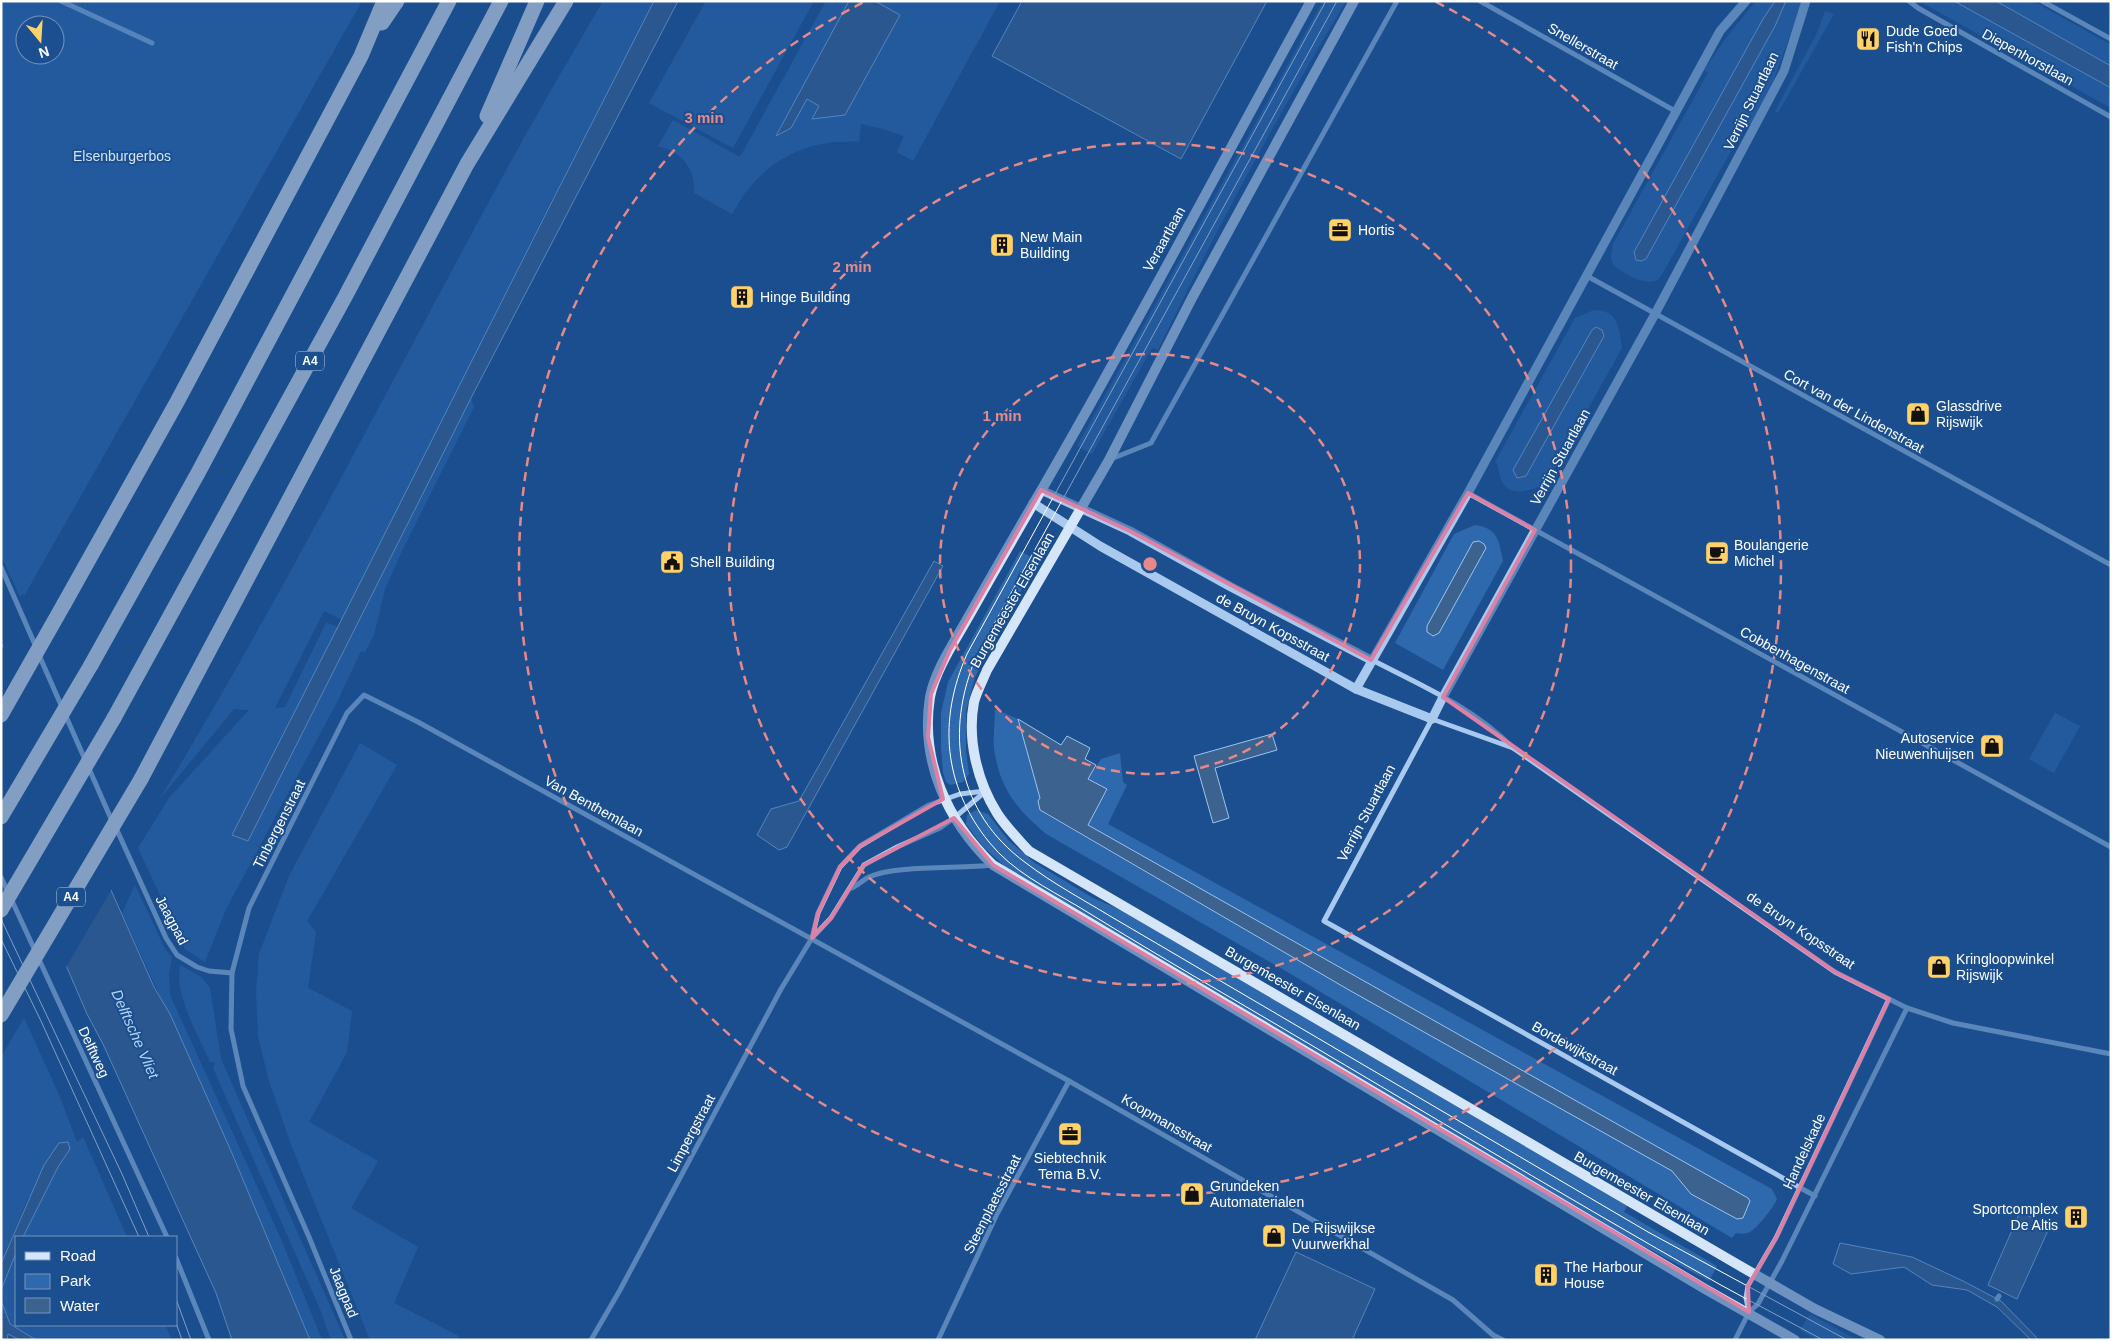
<svg xmlns="http://www.w3.org/2000/svg" width="2112" height="1341" font-family="Helvetica,sans-serif">
<style>
.green{fill:#2e69ad;fill-rule:evenodd}
.water{fill:#3c6290;stroke:#9cc4f0}
.pier{fill:#1b4f8f}
.lines{fill:none;stroke-linecap:round;stroke-linejoin:round}
.stream{stroke:#9cc4f0;stroke-width:5}
.minor{stroke:#a9c9ee;stroke-width:5}
.tertiary{stroke:#a9c9ee;stroke-width:9}
.secondary{stroke:#d6e6fa;stroke-width:10}
.motorway{stroke:#fff;stroke-width:15}
.tram{stroke:#fff;stroke-width:1}
.motorway-bridge{stroke:#fff;stroke-width:15}
.marked{fill:none;stroke:#dd80a5;stroke-width:4;stroke-linejoin:round}
.ring{fill:none;stroke:#e88989;stroke-width:2.5;stroke-dasharray:9 6}
.labels{text-anchor:middle;stroke-width:4;stroke-linejoin:round;paint-order:stroke}
.shield{fill:#1b4f8f;stroke:#bbcadd;stroke-width:1}
.shield-label{font-size:12px;font-weight:bold;fill:#fff}
.poi-label{font-size:14px;fill:#fff;stroke:#1b4f8f;text-anchor:start}
.street-label{font-size:14px;fill:#fff;stroke:#1b4f8f}
.park-label{font-size:14px;fill:#cfe3fa;stroke:#1b4f8f}
.water-label{font-size:15px;font-style:italic;fill:#b5d3f5;stroke:#1b4f8f}
.centre{fill:#e88989;stroke:#1b4f8f;stroke-width:2.5}
.ring-label{font-size:15px;text-anchor:middle;font-weight:bold;fill:#e88989;stroke:#1b4f8f;stroke-width:4;stroke-linejoin:round;paint-order:stroke}
</style>
<rect width="100%" height="100%" fill="#1b4f8f"/>
<g class="green">
<path d="M 1,1 L 362,1 L 24,596 L 23,593 L 20,597 L 1,555 ZM 25,25 L 55,25 L 55,55 L 25,55 Z"/>
<path d="M 603,1 L 654,1 L 542,219 L 342,620 L 324,611 L 275,708 L 285,707 L 326,623 L 339,627 L 232,834 L 248,841 L 471,398 L 474,407 L 403,549 L 385,589 L 374,635 L 365,652 L 361,651 L 337,702 L 226,909 L 205,962 L 185,949 L 138,848 L 169,798 L 249,710 L 234,709 L 159,800 C 285,593 393,377 509,165 C 539,110 571,56 603,1 Z"/>
<path d="M 706,1 L 814,1 L 733,148 L 649,103 Z"/>
<path d="M 826,1 L 1000,1 L 913,161 L 897,152 L 904,136 L 883,129 L 861,124 L 859,142 C 802,138 758,165 732,214 L 694,193 C 696,168 681,152 658,146 L 673,120 L 740,157 Z"/>
<path d="M 1323,1 L 1346,1 C 1278,115 1215,231 1158,350 L 1152,348 L 1092,454 L 1077,446 Z"/>
<path d="M 1756,1 L 1775,1 L 1763,19 L 1634,252 L 1634,256 L 1641,261 L 1646,258 L 1775,26 L 1786,1 L 1802,1 L 1773,82 L 1751,126 L 1746,124 L 1664,271 C 1662,273 1660,279 1657,280 C 1648,287 1619,272 1613,264 C 1609,258 1612,251 1613,244 L 1708,73 L 1704,70 L 1726,38 Z"/>
<path d="M 1919,1 L 1954,1 L 2111,88 L 2111,108 Z"/>
<path d="M 1996,1 L 2033,1 L 2111,45 L 2111,66 Z"/>
<path d="M 1825,11 L 1834,14 L 1778,113 L 1775,111 L 1817,33 Z"/>
<path d="M 1594,310 C 1619,310 1619,329 1622,348 L 1546,484 C 1521,494 1501,499 1498,465 L 1495,462 L 1575,318 ZM 1604,336 L 1526,476 L 1518,478 Z"/>
<path d="M 1475,525 C 1498,528 1499,541 1503,561 L 1443,670 L 1395,643 L 1454,534 ZM 1479,541 L 1484,544 L 1486,548 L 1439,633 L 1433,636 L 1427,632 Z"/>
<path d="M 1020,551 L 1037,560 L 975,677 L 966,711 L 966,750 L 969,774 L 963,782 L 950,785 L 946,782 L 943,773 L 941,747 L 941,713 L 948,682 Z"/>
<path d="M 995,709 L 1018,719 L 1040,798 L 1038,801 L 1040,810 L 1047,815 L 1349,990 L 1672,1171 L 1691,1194 L 1737,1219 L 1743,1218 L 1750,1201 L 1748,1198 L 1088,825 L 1107,790 L 1088,779 L 1101,759 L 1120,753 L 1123,782 L 1127,785 L 1108,824 L 1772,1189 L 1777,1199 C 1774,1207 1756,1230 1748,1233 C 1744,1234 1740,1234 1736,1233 L 1732,1238 L 1284,970 L 1046,834 C 1018,810 1002,792 995,755 C 992,741 995,723 995,709 Z"/>
<path d="M 2055,713 L 2080,726 L 2054,773 L 2029,759 Z"/>
<path d="M 360,743 L 397,765 L 307,921 L 316,932 L 308,988 L 352,1011 L 347,1052 L 309,1122 L 378,1161 L 351,1208 L 418,1247 L 394,1303 L 459,1336 L 457,1340 L 370,1340 L 292,1147 L 269,1081 L 258,1036 L 256,992 L 259,954 L 289,876 Z"/>
<path d="M 976,810 L 988,814 L 1008,840 L 1035,863 L 1093,898 L 1138,917 L 1627,1206 L 1624,1212 L 1717,1266 L 1709,1281 L 1623,1235 L 1009,870 L 983,847 L 966,824 L 967,815 Z"/>
<path d="M 135,885 L 165,949 L 172,957 L 169,974 L 170,995 L 281,1239 L 322,1340 L 310,1340 L 231,1151 L 122,913 Z"/>
<path d="M 180,965 L 201,977 L 210,988 L 221,1059 L 345,1340 L 331,1340 L 320,1309 L 213,1068 L 215,1062 L 210,1062 C 198,1034 174,995 180,965 Z"/>
<path d="M 24,1018 L 60,1097 L 77,1142 L 83,1137 L 127,1237 L 23,1237 L 58,1167 L 70,1149 L 28,1198 L 1,1264 L 1,1057 Z"/>
<path d="M 16,1253 L 16,1325 L 165,1325 L 172,1340 L 36,1340 L 10,1324 L 1,1300 L 1,1290 Z"/>
<path d="M 1810,1314 L 1857,1340 L 1817,1340 L 1800,1330 Z"/>
</g>
<g class="water">
<path d="M 654,1 L 678,1 L 471,398 L 248,841 L 232,835 C 374,558 512,278 654,1 Z"/>
<path d="M 849,1 L 875,1 L 900,15 L 845,115 L 812,119 L 819,106 L 807,99 L 791,128 L 776,136 Z"/>
<path d="M 1022,1 L 1267,1 L 1181,159 L 992,56 Z"/>
<path d="M 1775,1 L 1786,1 L 1775,26 L 1646,259 L 1641,261 L 1636,260 L 1634,252 L 1763,19 Z"/>
<path d="M 1954,1 L 1996,1 L 2111,66 L 2111,88 Z"/>
<path d="M 1596,327 L 1602,330 L 1604,336 L 1526,476 L 1517,478 L 1513,470 L 1592,330 Z"/>
<path d="M 1479,541 L 1484,544 L 1486,548 L 1439,633 L 1433,636 L 1427,632 L 1427,626 L 1473,542 Z"/>
<path d="M 934,561 L 943,566 L 787,847 L 779,850 L 757,835 L 771,809 L 799,801 Z"/>
<path d="M 1,642 L 154,987 L 170,1014 L 231,1151 L 310,1340 L 232,1340 L 216,1293 L 103,1044 L 87,1014 L 1,815 Z"/>
<path d="M 1018,719 L 1061,745 L 1067,736 L 1090,748 L 1085,759 L 1096,765 L 1088,779 L 1107,789 L 1088,825 L 1748,1198 L 1750,1201 L 1743,1218 L 1737,1219 L 1691,1194 L 1672,1171 L 1349,990 L 1040,810 L 1038,801 L 1040,798 Z"/>
<path d="M 1272,734 L 1277,750 L 1215,768 L 1229,818 L 1213,823 L 1194,756 Z"/>
<path d="M 68,1142 L 70,1149 L 58,1167 L 23,1237 L 16,1237 L 16,1253 L 1,1290 L 1,1264 L 44,1165 L 59,1143 Z"/>
<path d="M 2020,1212 L 2050,1226 L 2017,1299 L 1988,1285 Z"/>
<path d="M 1840,1243 L 1912,1257 L 1963,1281 L 2001,1301 L 2039,1340 L 2031,1340 L 1997,1307 L 1967,1290 L 1932,1285 L 1904,1267 L 1851,1274 L 1833,1264 Z"/>
<path d="M 1296,1252 L 1375,1289 L 1352,1340 L 1255,1340 Z"/>
<path d="M 1,1300 L 10,1324 L 36,1340 L 20,1340 L 8,1334 L 7,1340 L 1,1340 Z"/>
</g>
<path class="pier" d="M 5,644 L 113,887 L 65,969 L 1,821 L 1,651 Z"/>
<g class="lines">
<g class="stream">
<path d="M 61,1 L 152,43"/>
<path d="M 1997,1299 L 1999,1296"/>
</g>
<g class="minor">
<path d="M 1480,1 L 1675,111"/>
<path d="M 1909,1 L 1918,8 L 2111,117"/>
<path d="M 2042,1 L 2111,39"/>
<path d="M 1587,276 L 2111,565"/>
<path d="M 1111,459 L 1151,443 L 1397,1"/>
<path d="M 1468,493 L 2111,847"/>
<path d="M 1,567 L 36,647"/>
<path d="M 39,655 L 112,821"/>
<path d="M 1372,660 C 1421,685 1474,708 1513,748 L 1835,972 L 1907,1008 L 1953,1023 L 2111,1054"/>
<path d="M 1513,748 L 1432,719 L 1324,921 L 1815,1196"/>
<path d="M 116,828 L 166,938 L 177,955 L 197,967 L 209,971 L 232,973"/>
<path d="M 1,877 L 167,1237"/>
<path d="M 852,888 C 858,885 863,880 869,877 C 894,865 961,869 992,865"/>
<path d="M 812,938 L 818,913 L 840,867 L 860,846 L 929,805 L 960,794 L 985,791"/>
<path d="M 176,1258 L 209,1340"/>
<path d="M 1749,1312 L 1746,1298 L 1748,1286 L 1776,1238 L 1889,999"/>
<path d="M 351,1340 L 309,1237 L 243,1086 L 231,1029 L 232,973 L 249,908 L 347,713 L 364,695 L 418,722 L 1069,1081 L 1453,1300 L 1493,1335 L 1503,1340"/>
<path d="M 591,1340 L 620,1290 L 781,989 L 812,938 L 831,918 L 864,865 L 897,847 L 940,828 L 954,818 L 986,791"/>
<path d="M 938,1340 L 997,1214 L 1069,1081"/>
<path d="M 1735,1340 L 1749,1312 L 1758,1304 L 1782,1261 L 1907,1008"/>
</g>
<g class="tertiary">
<path d="M 1041,490 L 1130,531 L 1231,587 L 1371,660"/>
<path d="M 1033,503 L 1100,546 L 1356,689 L 1432,719 L 1443,697 L 1655,314 L 1784,71 L 1806,1"/>
<path d="M 1356,689 L 1468,493 L 1720,31 L 1746,1"/>
</g>
<g class="secondary">
<path d="M 1311,1 C 1221,164 1135,329 1042,489 C 1016,533 991,577 966,621 C 953,644 935,671 930,697 C 920,761 947,821 993,865 L 1705,1289 L 1795,1340"/>
<path d="M 1354,1 L 1192,298 L 1109,460 L 987,670 C 983,680 977,691 974,702 C 967,739 977,781 997,813 C 1005,826 1018,839 1029,851 L 1735,1263 L 1815,1309 L 1880,1340"/>
</g>
<g class="motorway">
<path d="M 382,23 L 397,1"/>
<path d="M 487,116 L 537,1"/>
<path d="M 64,604 L 177,402 L 361,56 L 384,1"/>
<path d="M 91,665 L 198,473 L 449,1"/>
<path d="M 114,718 L 345,297 L 501,1"/>
<path d="M 141,779 L 467,164 L 566,1"/>
</g>
<g class="tram">
<path d="M 1326,1 L 967,654 C 938,720 943,785 989,842 C 1012,871 1047,888 1079,907 C 1126,936 1173,964 1221,992 C 1387,1089 1551,1189 1719,1284 C 1753,1303 1789,1321 1823,1340"/>
<path d="M 1337,1 L 977,655 C 944,731 956,812 1026,863 C 1052,883 1082,899 1110,916 L 1648,1232 L 1847,1340"/>
<path d="M 1,919 L 122,1174 L 149,1237"/>
<path d="M 1,939 L 41,1021 L 139,1237"/>
<path d="M 176,1299 L 191,1340"/>
<path d="M 176,1323 L 182,1340"/>
</g>
<g class="motorway-bridge">
<path d="M 1,715 L 64,604"/>
<path d="M 1,817 L 91,665"/>
<path d="M 1,910 L 114,718"/>
<path d="M 1,1015 L 141,779"/>
</g>
</g>
<path d="M0 0H2112V1341H0ZM 1041,490 L 1130,531 L 1371,660 L 1468,493 L 1535,530 L 1443,697 L 1835,972 L 1889,999 L 1776,1238 L 1748,1286 L 1749,1312 L 993,865 L 954,818 L 864,865 L 831,918 L 812,938 L 818,913 L 840,867 L 860,846 L 943,799 L 928,737 L 931,694 L 950,650 Z" fill="#1b4f8f" fill-opacity=".55" fill-rule="evenodd"/>
<path class="marked" d="M 1041,490 L 1130,531 L 1371,660 L 1468,493 L 1535,530 L 1443,697 L 1835,972 L 1889,999 L 1776,1238 L 1748,1286 L 1749,1312 L 993,865 L 954,818 L 864,865 L 831,918 L 812,938 L 818,913 L 840,867 L 860,846 L 943,799 L 928,737 L 931,694 L 950,650 Z"/>
<g class="ring">
<circle cx="1150" cy="564" r="210"/>
<circle cx="1150" cy="564" r="421"/>
<path d="M1436 2A631 631 0 1 1 864 2"/>
</g>
<defs>
<symbol id="restaurant-square" viewBox="-11 -11 22 22"><rect x="-9" y="-9" width="18" height="18" rx="4" fill="#ffd166" stroke="#1b4f8f"/><path d="M-5-6h1v4h1v-4h1v4h1v-4h1v5L-1.5 .5V6h-2V.5L-5-1ZM5-6V6H3V1.5H1.5Q1.5-4 5-6Z" fill="#111"/></symbol>
<symbol id="office-square" viewBox="-11 -11 22 22"><rect x="-9" y="-9" width="18" height="18" rx="4" fill="#ffd166" stroke="#1b4f8f"/><path d="M-6-3h4V-5.5h4V-3h4V5H-6ZM-1-4.5V-3h2v-1.5ZM-6 0V1H6V0Z" fill="#111"/></symbol>
<symbol id="building-square" viewBox="-11 -11 22 22"><rect x="-9" y="-9" width="18" height="18" rx="4" fill="#ffd166" stroke="#1b4f8f"/><path d="M-4-6H4V6H1V3H-1V6H-4ZM-2.5-4.3h1.7v1.8h-1.7ZM.8-4.3h1.7v1.8H.8ZM-2.5-1h1.7V.8h-1.7ZM.8-1h1.7V.8H.8Z" fill="#111"/></symbol>
<symbol id="shop-square" viewBox="-11 -11 22 22"><rect x="-9" y="-9" width="18" height="18" rx="4" fill="#ffd166" stroke="#1b4f8f"/><path d="M-5-2.5h2.3a2.7 3.5 0 0 1 5.4 0H5L5.5 6h-11ZM-1.5-2.5h3a1.5 2.3 0 0 0-3 0Z" fill="#111"/></symbol>
<symbol id="cafe-square" viewBox="-11 -11 22 22"><rect x="-9" y="-9" width="18" height="18" rx="4" fill="#ffd166" stroke="#1b4f8f"/><path d="M-5.5-4.5H6V0H3Q3 3.5 0 3.5H-2.5Q-5.5 3.5-5.5 0ZM3-3.2v2h1.7v-2ZM-6 4.5H4V6H-6Z" fill="#111"/></symbol>
<symbol id="civic-square" viewBox="-11 -11 22 22"><rect x="-9" y="-9" width="18" height="18" rx="4" fill="#ffd166" stroke="#1b4f8f"/><path d="M-.6-6.5H3V-4.5H.6V-3L4-1V1h2V6H-6V1h2V-1L-.6-3ZM-1.2 2.5V6h2.4V2.5Z" fill="#111"/></symbol>
</defs>
<g fill-rule="evenodd">
<use href="#restaurant-square" x="1854" y="25" width="28" height="28"/>
<use href="#office-square" x="1326" y="216" width="28" height="28"/>
<use href="#building-square" x="988" y="231" width="28" height="28"/>
<use href="#building-square" x="728" y="283" width="28" height="28"/>
<use href="#shop-square" x="1904" y="400" width="28" height="28"/>
<use href="#cafe-square" x="1703" y="539" width="28" height="28"/>
<use href="#civic-square" x="658" y="548" width="28" height="28"/>
<use href="#shop-square" x="1978" y="732" width="28" height="28"/>
<use href="#shop-square" x="1925" y="953" width="28" height="28"/>
<use href="#office-square" x="1056" y="1120" width="28" height="28"/>
<use href="#shop-square" x="1178" y="1180" width="28" height="28"/>
<use href="#building-square" x="2062" y="1203" width="28" height="28"/>
<use href="#shop-square" x="1260" y="1222" width="28" height="28"/>
<use href="#building-square" x="1532" y="1261" width="28" height="28"/>
</g>
<g class="labels">
<g class="shield">
<rect x="296" y="351.5" width="28" height="19" rx="4"/>
<rect x="57" y="887.5" width="28" height="19" rx="4"/>
</g>
<g class="shield-label">
<text x="310" y="365">A4</text>
<text x="71" y="901">A4</text>
</g>
<g class="poi-label">
<text x="1886" y="36">Dude Goed<tspan x="1886" dy="16">Fish'n Chips</tspan></text>
<text x="1358" y="235">Hortis</text>
<text x="1020" y="242">New Main<tspan x="1020" dy="16">Building</tspan></text>
<text x="760" y="302">Hinge Building</text>
<text x="1936" y="411">Glassdrive<tspan x="1936" dy="16">Rijswijk</tspan></text>
<text x="1734" y="550">Boulangerie<tspan x="1734" dy="16">Michel</tspan></text>
<text x="690" y="567">Shell Building</text>
<text x="1974" y="743" text-anchor="end">Autoservice<tspan x="1974" dy="16">Nieuwenhuijsen</tspan></text>
<text x="1956" y="964">Kringloopwinkel<tspan x="1956" dy="16">Rijswijk</tspan></text>
<text x="1070" y="1163" text-anchor="middle">Siebtechnik<tspan x="1070" dy="16">Tema B.V.</tspan></text>
<text x="1210" y="1191">Grundeken<tspan x="1210" dy="16">Automaterialen</tspan></text>
<text x="2058" y="1214" text-anchor="end">Sportcomplex<tspan x="2058" dy="16">De Altis</tspan></text>
<text x="1292" y="1233">De Rijswijkse<tspan x="1292" dy="16">Vuurwerkhal</tspan></text>
<text x="1564" y="1272">The Harbour<tspan x="1564" dy="16">House</tspan></text>
</g>
<g class="street-label">
<text transform="translate(1583 46) rotate(30)" y="5">Snellerstraat</text>
<text transform="translate(2028 57) rotate(29)" y="5">Diepenhorstlaan</text>
<text transform="translate(1751 101) rotate(-64)" y="5">Verrijn Stuartlaan</text>
<text transform="translate(1164 239) rotate(-61)" y="5">Veraartlaan</text>
<text transform="translate(1854 411) rotate(29)" y="5">Cort van der Lindenstraat</text>
<text transform="translate(1560 457) rotate(-61)" y="5">Verrijn Stuartlaan</text>
<text transform="translate(1012 600) rotate(-60)" y="5">Burgemeester Elsenlaan</text>
<text transform="translate(1273 627) rotate(29)" y="5">de Bruyn Kopsstraat</text>
<text transform="translate(1795 660) rotate(29)" y="5">Cobbenhagenstraat</text>
<text transform="translate(594 806) rotate(29)" y="5">Van Benthemlaan</text>
<text transform="translate(1366 813) rotate(-62)" y="5">Verrijn Stuartlaan</text>
<text transform="translate(279 824) rotate(-63)" y="5">Tinbergenstraat</text>
<text transform="translate(172 920) rotate(62)" y="5">Jaagpad</text>
<text transform="translate(1801 930) rotate(34)" y="5">de Bruyn Kopsstraat</text>
<text transform="translate(1293 988) rotate(30)" y="5">Burgemeester Elsenlaan</text>
<text transform="translate(1575 1048) rotate(29)" y="5">Bordewijkstraat</text>
<text transform="translate(94 1052) rotate(65)" y="5">Delftweg</text>
<text transform="translate(1167 1123) rotate(30)" y="5">Koopmansstraat</text>
<text transform="translate(691 1133) rotate(-62)" y="5">Limpergstraat</text>
<text transform="translate(1804 1151) rotate(-65)" y="5">Handelskade</text>
<text transform="translate(1642 1193) rotate(30)" y="5">Burgemeester Elsenlaan</text>
<text transform="translate(992 1204) rotate(-63)" y="5">Steenplaetsstraat</text>
<text transform="translate(344 1292) rotate(68)" y="5">Jaagpad</text>
</g>
<g class="park-label">
<text x="122" y="161">Elsenburgerbos</text>
</g>
<g class="water-label">
<text transform="translate(135 1034) rotate(66)" y="5">Delftsche Vliet</text>
</g>
</g>
<circle cx="1150" cy="564" r="8" class="centre"/>
<g class="ring-label">
<text x="704" y="123">3 min</text>
<text x="852" y="272">2 min</text>
<text x="1002" y="421">1 min</text>
</g>
<rect width="2112" height="1341" fill="none" stroke="#ffffff" stroke-width="5"/>
<rect x="15" y="1236" width="162" height="90" fill="#1b4f8f" stroke="#7695bc"/>
<rect x="25" y="1252" width="25" height="8" fill="#d6e6fa" stroke="#7695bc"/>
<text x="60" y="1261" font-size="15" fill="#ffffff">Road</text>
<rect x="25" y="1274" width="25" height="15" fill="#2e69ad" stroke="#7695bc"/>
<text x="60" y="1286" font-size="15" fill="#ffffff">Park</text>
<rect x="25" y="1298" width="25" height="15" fill="#3c6290" stroke="#7695bc"/>
<text x="60" y="1311" font-size="15" fill="#ffffff">Water</text>
<g transform="translate(40 40) rotate(162)"><circle r="24" fill="#1b4f8f" stroke="#7695bc"/>
<path d="M0-4L9 19L0 12L-9 19Z" fill="#ffd166"/>
<text y="-8" font-size="14" font-weight="bold" text-anchor="middle" fill="#ffffff">N</text>
</g>
</svg>
